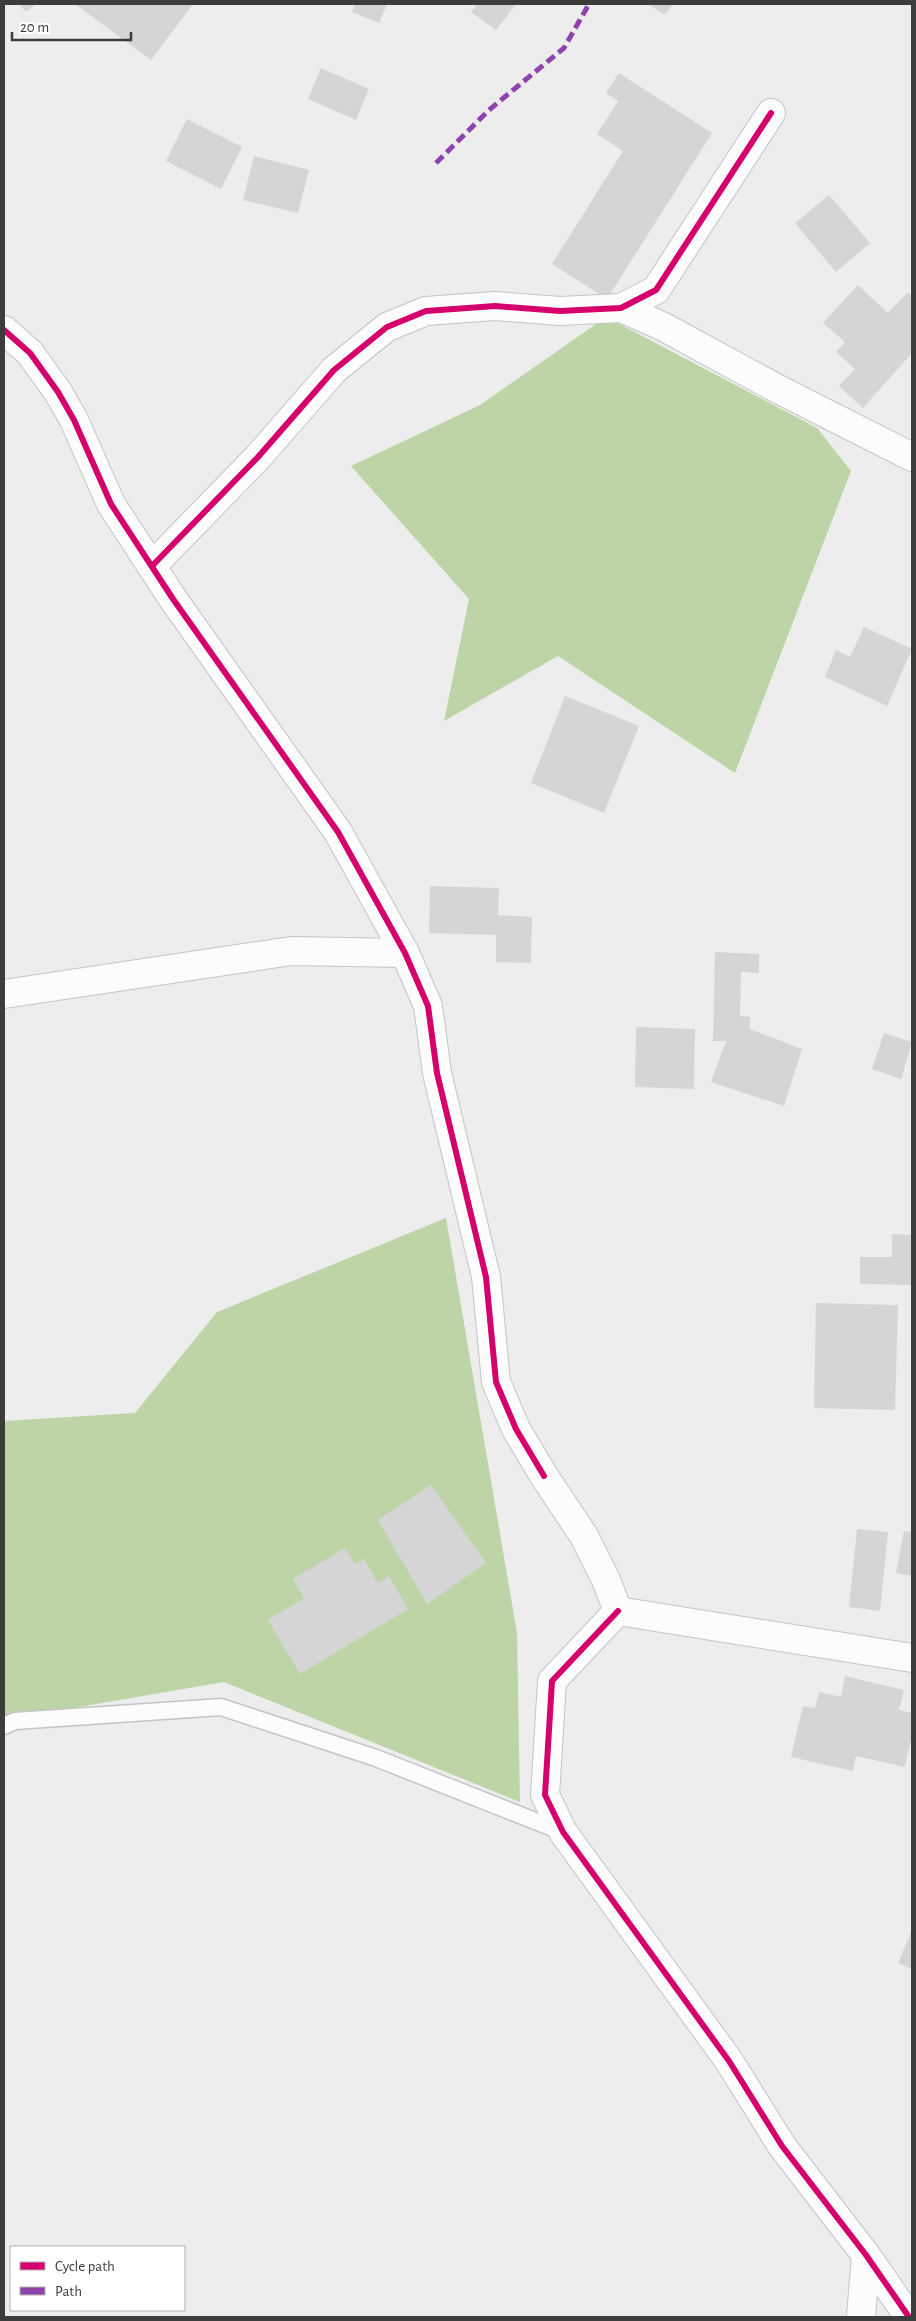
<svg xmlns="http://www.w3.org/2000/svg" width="916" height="2321" font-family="'Alegreya Sans',sans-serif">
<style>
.forest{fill:#bdd4a6}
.building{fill:#d5d5d6}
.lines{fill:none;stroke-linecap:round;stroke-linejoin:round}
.service-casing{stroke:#c4c4c5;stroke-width:19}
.minor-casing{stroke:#c4c4c5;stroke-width:30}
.service{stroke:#fcfcfc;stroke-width:16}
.minor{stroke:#fcfcfc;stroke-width:28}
.quiet{stroke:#8e44ad;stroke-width:5;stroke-dasharray:10 5;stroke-linecap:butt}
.cycleway-casing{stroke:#fff;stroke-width:9}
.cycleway{stroke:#d6006c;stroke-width:6}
</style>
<rect width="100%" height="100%" fill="#ededee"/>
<g class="forest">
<path d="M 606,317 L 817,428 L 851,471 L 735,773 L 558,656 L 444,721 L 469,599 L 351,466 L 480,405 Z"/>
<path d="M 446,1218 L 517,1633 L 520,1802 L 224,1682 L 4,1720 L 4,1421 L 135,1413 L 217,1312 Z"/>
</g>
<g class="building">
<path d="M 19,4 L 36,4 L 26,12 Z"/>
<path d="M 75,4 L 193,4 L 151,60 Z"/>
<path d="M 355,4 L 387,4 L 379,23 L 352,12 Z"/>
<path d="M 477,4 L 516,4 L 496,30 L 471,12 Z"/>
<path d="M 648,4 L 673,4 L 665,15 Z"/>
<path d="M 321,68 L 369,89 L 356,120 L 308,99 Z"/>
<path d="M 619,73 L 712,133 L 607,299 L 552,264 L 623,151 L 597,134 L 618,101 L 606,93 Z"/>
<path d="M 187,119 L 242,147 L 221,189 L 166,161 Z"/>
<path d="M 254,156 L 309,170 L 298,213 L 243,200 Z"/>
<path d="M 829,195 L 870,243 L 836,272 L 795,223 Z"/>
<path d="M 858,285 L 888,313 L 908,292 L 912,296 L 912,353 L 863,408 L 839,386 L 855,369 L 836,352 L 845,342 L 823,323 Z"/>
<path d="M 864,627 L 912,649 L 887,706 L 825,677 L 836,650 L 850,657 Z"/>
<path d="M 565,696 L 639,726 L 604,813 L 531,783 Z"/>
<path d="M 430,886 L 499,888 L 498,915 L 532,917 L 531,963 L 496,962 L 496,935 L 429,933 Z"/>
<path d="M 715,952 L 759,954 L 759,973 L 741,972 L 740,1016 L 750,1017 L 750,1029 L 802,1049 L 784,1106 L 711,1082 L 726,1041 L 713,1041 Z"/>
<path d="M 636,1027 L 695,1029 L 694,1089 L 635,1087 Z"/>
<path d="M 884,1033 L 912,1042 L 901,1079 L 872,1069 Z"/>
<path d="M 892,1234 L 912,1235 L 912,1285 L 860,1284 L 860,1257 L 892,1257 Z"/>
<path d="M 816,1303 L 898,1305 L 895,1410 L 814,1408 Z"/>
<path d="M 431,1485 L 486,1563 L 427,1604 L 378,1520 Z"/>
<path d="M 857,1529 L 888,1532 L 880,1611 L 849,1607 Z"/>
<path d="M 904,1531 L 912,1532 L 912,1576 L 896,1573 Z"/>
<path d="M 345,1548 L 355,1564 L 364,1559 L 378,1583 L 389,1576 L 408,1609 L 300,1674 L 268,1620 L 304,1598 L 293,1579 Z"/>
<path d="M 845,1676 L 904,1690 L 899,1710 L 912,1713 L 912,1735 L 905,1767 L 856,1756 L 853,1771 L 791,1757 L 803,1706 L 815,1708 L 819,1692 L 841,1697 Z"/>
<path d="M 912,1930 L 912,1969 L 898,1963 Z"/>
</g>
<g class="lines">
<defs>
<path id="service" d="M 4,1726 L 15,1721 L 221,1707 L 376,1758 L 563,1832"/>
<g id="minor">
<path d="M 621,308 L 662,326 L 776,388 L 912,457"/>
<path d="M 4,330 L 30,353 L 58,392 L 74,420 L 111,504 L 173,599 L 338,832 L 405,953 L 428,1006 L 437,1073 L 486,1277 L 496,1382 L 516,1429 L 544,1476 L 584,1536 L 606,1580 L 618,1611"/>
<path d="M 152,566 L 258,457 L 334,370 L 387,327 L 426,311 L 495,306 L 560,311 L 621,308 L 656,290 L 771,113"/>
<path d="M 4,994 L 291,951 L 405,953"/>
<path d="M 618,1611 L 552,1681 L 545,1795 L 563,1832 L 729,2061 L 782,2146 L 866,2255 L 909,2317"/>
<path d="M 618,1611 L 912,1658"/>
<path d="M 861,2317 L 866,2255"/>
</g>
</defs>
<use href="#service" class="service-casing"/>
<use href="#minor" class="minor-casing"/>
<use href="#service" class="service"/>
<use href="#minor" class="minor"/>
<path class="quiet" d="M 436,163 L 489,110 L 564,48 L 589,4"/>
<defs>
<g id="cycleway">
<path d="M 4,330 L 30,353 L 58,392 L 74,420 L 111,504 L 173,599 L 338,832 L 405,953 L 428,1006 L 437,1073 L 486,1277 L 496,1382 L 516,1429 L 544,1476"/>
<path d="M 152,566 L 258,457 L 334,370 L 387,327 L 426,311 L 495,306 L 560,311 L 621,308 L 656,290 L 771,113"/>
<path d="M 618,1611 L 552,1681 L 545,1795 L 563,1832 L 729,2061 L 782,2146 L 866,2255 L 909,2317"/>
</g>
</defs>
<use href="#cycleway" class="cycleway-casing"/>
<use href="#cycleway" class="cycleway"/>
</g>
<rect width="916" height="2321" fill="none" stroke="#3c3c3d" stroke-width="10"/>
<rect x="10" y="2246" width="175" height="65" fill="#ffffff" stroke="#b1b1b1"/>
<rect x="20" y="2262" width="25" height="8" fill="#d6006c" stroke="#b1b1b1"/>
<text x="55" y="2271" font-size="15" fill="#3c3c3d">Cycle path</text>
<rect x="20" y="2287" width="25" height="8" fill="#8e44ad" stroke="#b1b1b1"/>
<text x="55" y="2296" font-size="15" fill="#3c3c3d">Path</text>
<path d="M12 32v8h119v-8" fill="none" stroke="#3c3c3d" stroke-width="2.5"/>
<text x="20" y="32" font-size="15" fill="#3c3c3d" stroke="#ffffff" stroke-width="4" paint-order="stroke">20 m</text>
</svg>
